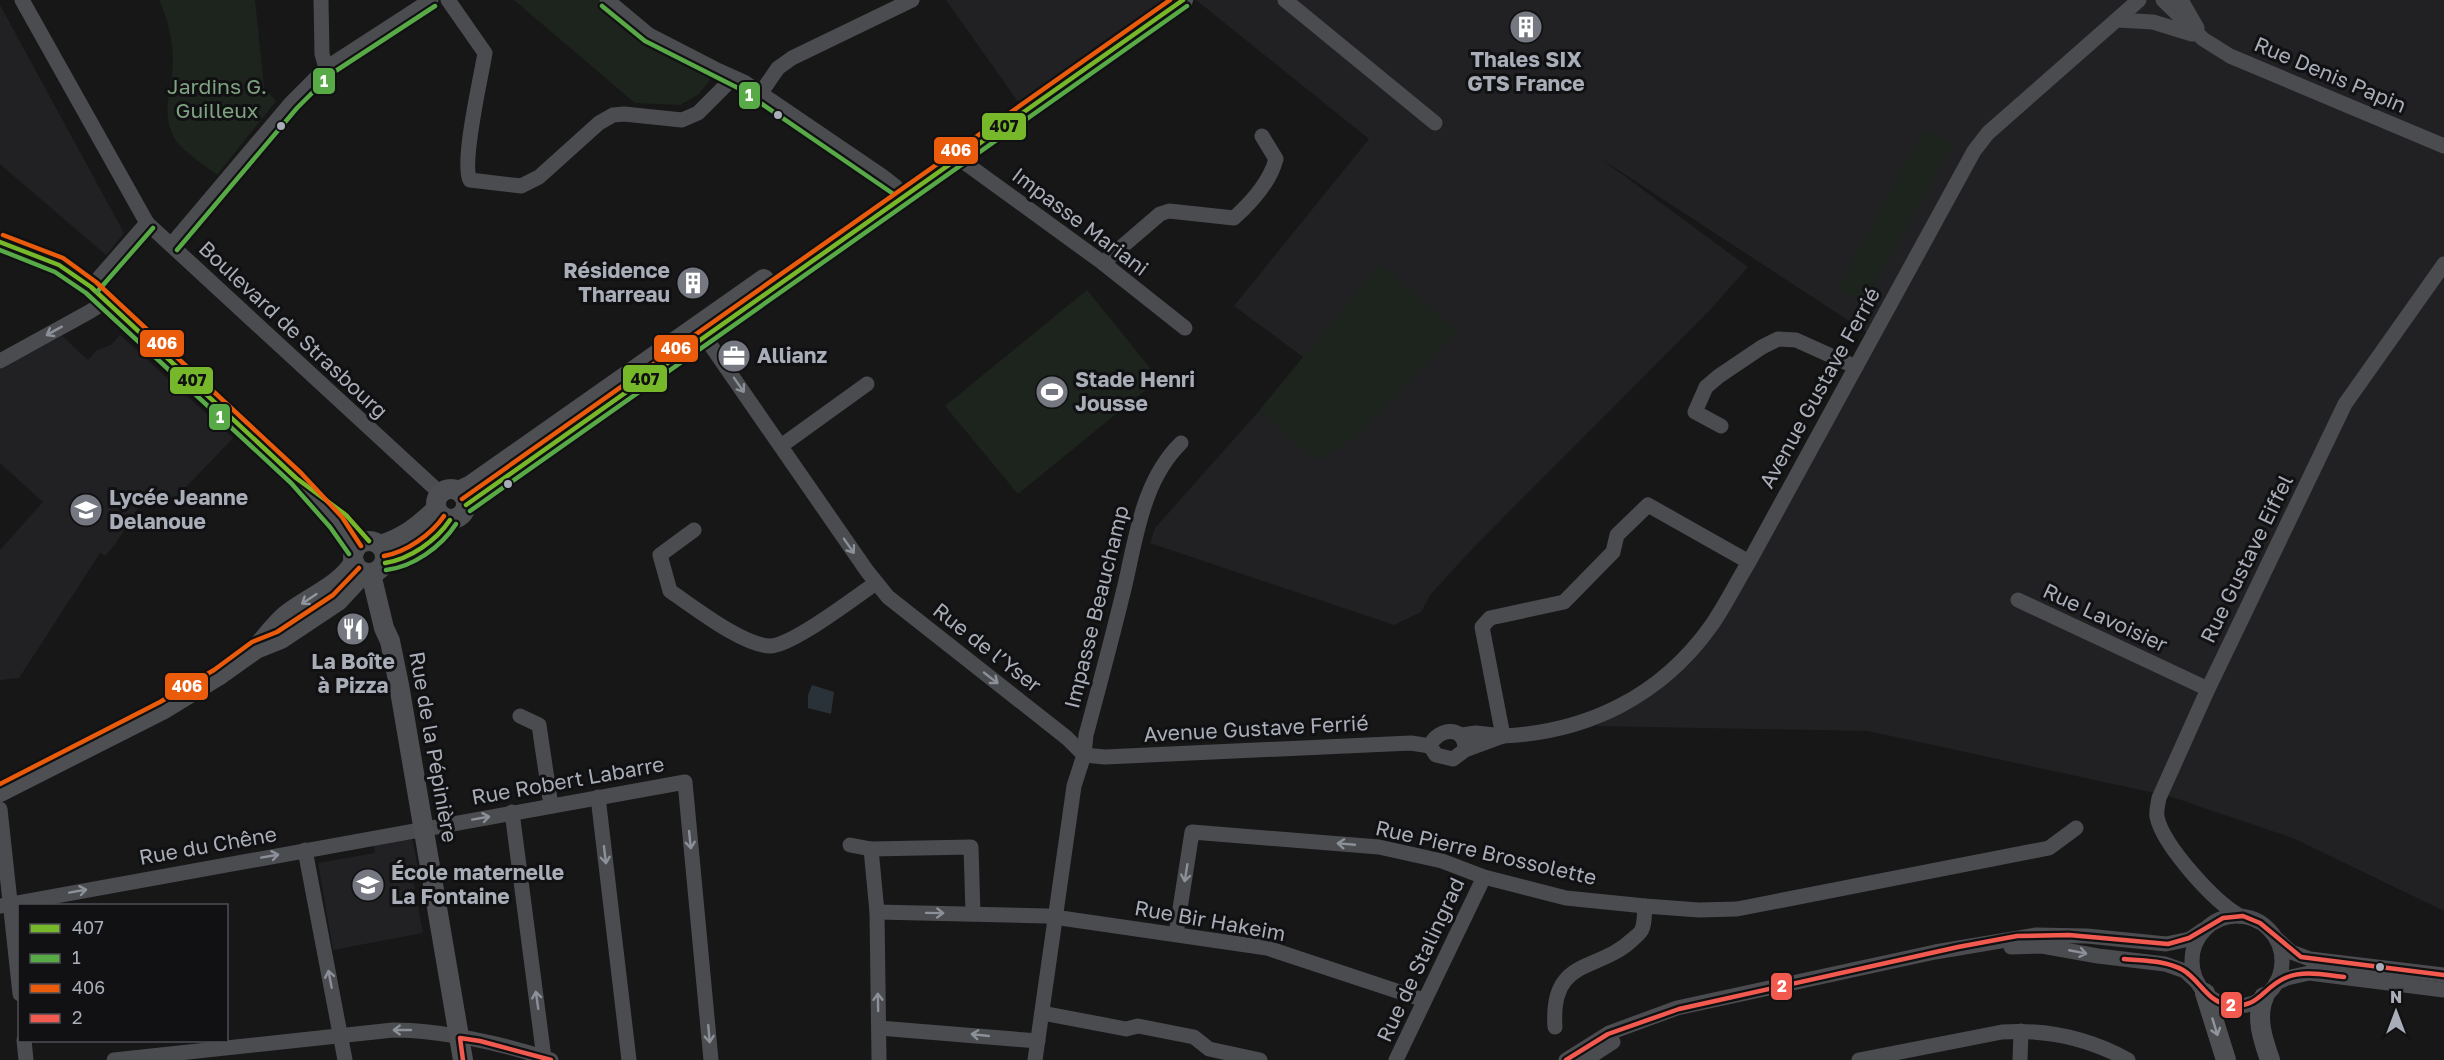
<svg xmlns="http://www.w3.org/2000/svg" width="2444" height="1060" font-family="'Golos Text',sans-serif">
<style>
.built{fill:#212123}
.green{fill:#1d241e}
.water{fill:#2a3239}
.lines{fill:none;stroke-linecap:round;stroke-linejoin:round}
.minor{stroke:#4b4c50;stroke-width:15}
.major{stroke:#4d4f52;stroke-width:20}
.bus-1-casing{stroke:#111113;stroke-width:9}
.bus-2-casing{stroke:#111113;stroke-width:9}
.bus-3-casing{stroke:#111113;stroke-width:9}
.bus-4-casing{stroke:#111113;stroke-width:9}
.bus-1{stroke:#76b82a;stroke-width:4.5}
.bus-2{stroke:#57aa46;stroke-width:4.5}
.bus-3{stroke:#ea5b0c;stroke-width:4.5}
.bus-4{stroke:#f2594f;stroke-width:4.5}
.oneway{stroke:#8c9099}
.oneway2{stroke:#91969e}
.bus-dot{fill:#a8adb8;stroke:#111113;stroke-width:2}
.labels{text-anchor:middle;stroke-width:6;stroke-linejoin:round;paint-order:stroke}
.poi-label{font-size:21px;font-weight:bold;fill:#a8adb8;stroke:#111113;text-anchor:start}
.street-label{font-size:21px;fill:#a8adb8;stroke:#111113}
.park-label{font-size:21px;fill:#7fa381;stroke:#111113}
.line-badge{stroke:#111113;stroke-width:2}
.badge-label{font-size:16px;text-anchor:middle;font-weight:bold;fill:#fff}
.pale-badge-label{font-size:16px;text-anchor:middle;font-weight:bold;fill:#111}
</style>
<rect width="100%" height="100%" fill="#171717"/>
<g class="built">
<path d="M 946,0 L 1179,0 L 1028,116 Z"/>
<path d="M 1196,0 L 2444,0 L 2444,911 L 2295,839 L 2169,796 L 1868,731 L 1596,726 L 1653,694 L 1687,666 L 1715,633 L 1869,334 L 1600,158 L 1748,267 L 1710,310 L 1473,548 L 1431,594 L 1421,612 L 1394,625 L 1150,543 L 1155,528 L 1259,411 L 1303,357 L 1234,306 L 1369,139 Z"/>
<path d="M 0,5 L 124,233 L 106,255 L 0,164 Z"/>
<path d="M 120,335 L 233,438 L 167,507 L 147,494 L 116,543 L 105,556 L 100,553 L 19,678 L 0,680 L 0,550 L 43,502 L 0,463 L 0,368 L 62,336 L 88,360 L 97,350 L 111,345 Z"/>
<path d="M 412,838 L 419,873 L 412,875 L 423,933 L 333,950 L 318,863 L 375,853 L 374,845 Z"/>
</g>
<g class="green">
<path d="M 159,0 L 255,0 L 264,87 L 276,101 L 217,175 C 206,166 181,150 175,139 C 160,112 172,92 173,63 C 173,42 168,18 159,0 Z"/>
<path d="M 514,0 L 598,0 L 649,46 L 709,75 L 710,80 L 699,94 L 680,105 L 635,103 Z"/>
<path d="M 1924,129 L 1953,145 L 1864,303 L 1837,290 Z"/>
<path d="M 1380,264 L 1458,331 L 1355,438 L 1316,460 L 1259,411 Z"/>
<path d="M 1087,290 L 1159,379 L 1018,494 L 945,406 Z"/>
</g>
<path class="water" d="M 812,685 L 834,692 L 831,714 L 808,708 L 808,695 Z"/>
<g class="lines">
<g class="minor">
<path d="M 22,0 L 147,223 L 440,493"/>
<path d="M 321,0 L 322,54 L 326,68"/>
<path d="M 448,0 L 485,53 C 481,77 461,163 470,180 L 521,186 L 539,177 L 599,123 L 613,115 L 624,114 L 682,120 L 698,113 L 733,78"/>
<path d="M 607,0 L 649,35 L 715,69 L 744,82 L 882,176 L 896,187 L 894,204"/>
<path d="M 1285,0 L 1435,123"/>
<path d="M 2163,0 L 2203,39 L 2230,56 L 2444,146"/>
<path d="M 2181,0 L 2197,28"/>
<path d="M 2117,20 L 2153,22 L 2192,34"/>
<path d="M 760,94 L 778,68 L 792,58 L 912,0"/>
<path d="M 952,148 L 968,165 L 1103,263 L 1185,328"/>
<path d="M 171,245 L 291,103 L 326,68 L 431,0"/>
<path d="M 1103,263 L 1160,214 L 1169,211 L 1234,218 C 1252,202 1270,182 1276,159 L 1262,136"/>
<path d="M 91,287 L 147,223"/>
<path d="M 708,329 L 705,337 L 867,571 L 888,597 L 1067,738 L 1084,755"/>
<path d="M 0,361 L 89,312 L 105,302"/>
<path d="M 1721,426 L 1695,412 L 1706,387 L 1719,376 L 1762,347 L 1778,339 L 1796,340 L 1856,367"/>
<path d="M 781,446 L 867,384"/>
<path d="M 694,530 L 660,555 L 670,591 C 694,607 742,645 770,646 C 792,646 855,597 876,583"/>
<path d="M 1749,562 L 1648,505 L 1617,535 L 1613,552 L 1564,602 L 1490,618 L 1482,627 L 1503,736 C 1588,732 1661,696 1711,626 C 1725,606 1736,583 1749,562 L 1974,151 L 1988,133 L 2139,0"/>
<path d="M 2018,600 L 2208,689"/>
<path d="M 520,716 L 539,725 L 551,806"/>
<path d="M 1462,735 L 1476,733 L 1503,736 L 1465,750 L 1453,759 L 1436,755 L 1430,746 C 1438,727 1466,725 1465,750"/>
<path d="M 1084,755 L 1105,757 L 1411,743 L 1430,746"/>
<path d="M 598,797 L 629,1060"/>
<path d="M 0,809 L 20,994"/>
<path d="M 512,812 L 544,1058"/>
<path d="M 850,845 L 871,849 L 971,847 L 973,914"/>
<path d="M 871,849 L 877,912 L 879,1060"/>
<path d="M 305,850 L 345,1060"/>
<path d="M 0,906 L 685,782 L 711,1060"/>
<path d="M 877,912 L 1047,916 L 1267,948 L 1424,1000"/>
<path d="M 2240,916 C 2214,902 2163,845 2157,817 C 2156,811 2158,804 2159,798 L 2208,689 L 2345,404 L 2444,264"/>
<circle cx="2237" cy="961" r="45"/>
<path d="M 1176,934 L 1192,832 L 1379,847 L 1442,861 L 1484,877 L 1566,898 L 1645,906 L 1699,910 L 1737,909 L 2049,848 L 2076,828"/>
<path d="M 2278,940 L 2291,952 L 2310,959 L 2444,975"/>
<path d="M 2011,947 L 2042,946 L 2098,956 L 2165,964 L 2185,971 L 2197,982"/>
<path d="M 2276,983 L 2287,978 L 2309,973 L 2444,990"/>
<path d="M 1042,1013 L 1126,1029 L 1138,1026 L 1194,1037 L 1209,1049 L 1260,1060"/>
<path d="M 1555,1027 C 1550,956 1598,973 1633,939 C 1636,936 1641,933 1642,929 C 1645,923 1644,913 1645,906"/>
<path d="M 879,1028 L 1038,1041"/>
<path d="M 24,1040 L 26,1060"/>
<path d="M 114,1060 L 393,1030 C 440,1030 506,1044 551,1060"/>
<path d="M 1035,1060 L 1074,786 L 1084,755 L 1086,735 C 1099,687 1112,638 1124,589 C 1136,539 1142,481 1181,443"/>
<path d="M 1396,1060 L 1484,877"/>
<path d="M 1566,1060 L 1609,1033 L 1677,1008 L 1935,952 L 2036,935 L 2087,936 L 2166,944 L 2190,939 L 2203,930"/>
<path d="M 1585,1060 L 1613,1042"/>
<path d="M 1859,1060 L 2002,1032 C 2047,1029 2088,1038 2128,1060"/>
<path d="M 2020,1060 L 2021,1031"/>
</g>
<g class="major">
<path d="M 0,242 L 59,265 L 91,287 L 296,478 L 336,522 L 355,550"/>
<circle cx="451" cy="504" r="15"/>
<path d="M 458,491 L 471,485 L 764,279"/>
<path d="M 466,505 L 1183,0"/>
<circle cx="369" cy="557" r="16"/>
<path d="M 380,545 C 403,538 419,526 436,509"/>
<path d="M 385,563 C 409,562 429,541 446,526 L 450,520"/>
<path d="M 371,574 L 384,628 L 390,641 L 399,685 L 463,1060"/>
<path d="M 257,647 C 266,637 275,624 286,615 C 307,598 340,586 354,562"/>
<path d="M 0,792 L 164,709 L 218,676 L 256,649 L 281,639 L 338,601 L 364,573"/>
<path d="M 2205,993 L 2226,1060"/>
<path d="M 2264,997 C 2255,1017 2263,1040 2270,1060"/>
</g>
<defs>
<g id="bus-1">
<path d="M 0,242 L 59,265 L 91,287 L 296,478 L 346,515 L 369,541"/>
<path d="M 466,505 L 1183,0"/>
<path d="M 385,563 C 410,559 436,541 450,520"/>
</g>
<g id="bus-2">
<path d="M 602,6 L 645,41 L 740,89 L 892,193"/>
<path d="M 0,250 L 55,272 L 86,293 L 291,483 L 330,527 L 349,554"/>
<path d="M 177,250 L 297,108 L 331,74 L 435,6"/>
<path d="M 97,292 L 153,228"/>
<path d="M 470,511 L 1187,6"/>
<path d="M 386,570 C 413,567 441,547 456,524"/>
</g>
<g id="bus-3">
<path d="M 3,235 L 63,258 L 96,282 L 301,473 L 342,517 L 361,546"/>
<path d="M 462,499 L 1170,0"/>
<path d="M 384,556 C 406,552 431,535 444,516"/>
<path d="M 0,784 L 160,702 L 214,670 L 252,642 L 277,632 L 333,595 L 359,568"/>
</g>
<g id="bus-4">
<path d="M 2124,959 C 2143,961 2165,960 2183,970 C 2200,980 2207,1002 2229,1005 C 2259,1009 2262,988 2285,978 C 2303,970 2325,975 2344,977"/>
<path d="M 463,1060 L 460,1038 L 480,1041 L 551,1060"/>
<path d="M 1566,1060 L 1608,1034 L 1679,1009 L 1958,947 L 2017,936 L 2069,935 L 2168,944 L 2189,938 L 2223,918 L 2243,916 L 2260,923 L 2301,957 L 2444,975"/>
</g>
</defs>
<use href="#bus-1" class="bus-1-casing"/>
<use href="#bus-2" class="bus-2-casing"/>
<use href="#bus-3" class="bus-3-casing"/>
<use href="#bus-4" class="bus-4-casing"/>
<use href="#bus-1" class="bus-1"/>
<use href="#bus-2" class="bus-2"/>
<use href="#bus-3" class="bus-3"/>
<use href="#bus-4" class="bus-4"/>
</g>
<defs><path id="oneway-shaft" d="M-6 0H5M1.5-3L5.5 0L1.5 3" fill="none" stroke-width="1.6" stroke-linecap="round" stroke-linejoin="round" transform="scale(1.5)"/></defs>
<g class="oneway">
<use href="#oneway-shaft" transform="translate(54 331) rotate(151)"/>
<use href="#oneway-shaft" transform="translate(739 385) rotate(55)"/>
<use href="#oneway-shaft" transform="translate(849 546) rotate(55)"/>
<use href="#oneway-shaft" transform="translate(991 678) rotate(38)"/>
<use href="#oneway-shaft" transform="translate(481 818) rotate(-10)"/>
<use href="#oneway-shaft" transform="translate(690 840) rotate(84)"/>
<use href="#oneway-shaft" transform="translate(1346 844) rotate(-175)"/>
<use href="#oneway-shaft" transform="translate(605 855) rotate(83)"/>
<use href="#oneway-shaft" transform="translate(270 856) rotate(-10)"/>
<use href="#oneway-shaft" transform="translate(1186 873) rotate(99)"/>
<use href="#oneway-shaft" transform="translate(78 891) rotate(-10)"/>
<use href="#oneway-shaft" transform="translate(935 913) rotate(1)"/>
<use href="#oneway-shaft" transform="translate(2078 952) rotate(11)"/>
<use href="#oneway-shaft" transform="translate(330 979) rotate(-101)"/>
<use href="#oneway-shaft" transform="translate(537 1000) rotate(-98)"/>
<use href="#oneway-shaft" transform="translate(878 1002) rotate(-91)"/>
<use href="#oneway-shaft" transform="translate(402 1030) rotate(180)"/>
<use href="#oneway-shaft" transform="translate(709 1034) rotate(85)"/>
<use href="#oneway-shaft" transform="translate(980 1035) rotate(-174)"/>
</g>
<g class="oneway2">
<use href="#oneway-shaft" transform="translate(309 599) rotate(146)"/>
<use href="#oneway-shaft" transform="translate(2215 1027) rotate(73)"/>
</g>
<defs>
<symbol id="building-disc" viewBox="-11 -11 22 22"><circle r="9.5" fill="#757880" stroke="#111113"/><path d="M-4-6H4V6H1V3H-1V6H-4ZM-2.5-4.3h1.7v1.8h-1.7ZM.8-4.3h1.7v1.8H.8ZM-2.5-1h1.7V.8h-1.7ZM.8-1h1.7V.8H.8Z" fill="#fff"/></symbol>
<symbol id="office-disc" viewBox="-11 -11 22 22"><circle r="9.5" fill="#757880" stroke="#111113"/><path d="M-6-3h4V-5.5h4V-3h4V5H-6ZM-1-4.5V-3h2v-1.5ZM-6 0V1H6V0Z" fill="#fff"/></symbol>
<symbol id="stadium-disc" viewBox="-11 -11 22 22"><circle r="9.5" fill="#757880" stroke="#111113"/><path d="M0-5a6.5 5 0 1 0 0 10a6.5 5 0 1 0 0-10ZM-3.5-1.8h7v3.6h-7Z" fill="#fff"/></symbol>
<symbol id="school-disc" viewBox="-11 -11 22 22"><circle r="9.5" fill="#757880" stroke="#111113"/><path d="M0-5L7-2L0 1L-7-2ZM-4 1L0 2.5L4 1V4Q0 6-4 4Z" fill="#fff"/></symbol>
<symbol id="restaurant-disc" viewBox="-11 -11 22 22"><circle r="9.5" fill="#757880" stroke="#111113"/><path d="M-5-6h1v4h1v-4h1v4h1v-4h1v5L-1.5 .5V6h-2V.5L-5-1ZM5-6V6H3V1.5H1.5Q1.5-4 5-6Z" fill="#fff"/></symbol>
</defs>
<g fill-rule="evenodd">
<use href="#building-disc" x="1507" y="8" width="38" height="38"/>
<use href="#building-disc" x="674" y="264" width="38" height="38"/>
<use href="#office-disc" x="715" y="337" width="38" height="38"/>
<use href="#stadium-disc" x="1033" y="373" width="38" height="38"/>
<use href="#school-disc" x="67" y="491" width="38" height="38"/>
<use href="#restaurant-disc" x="334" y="610" width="38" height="38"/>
<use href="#school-disc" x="349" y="866" width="38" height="38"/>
</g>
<g class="bus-dot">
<circle cx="778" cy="115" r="5"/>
<circle cx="281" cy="126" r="5"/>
<circle cx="508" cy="484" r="5"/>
<circle cx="2380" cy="967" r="5"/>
</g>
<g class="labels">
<g class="poi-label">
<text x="1526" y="67" text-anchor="middle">Thales SIX<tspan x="1526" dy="24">GTS France</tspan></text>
<text x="670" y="278" text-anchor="end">Résidence<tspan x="670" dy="24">Tharreau</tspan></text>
<text x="757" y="363">Allianz</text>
<text x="1075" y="387">Stade Henri<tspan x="1075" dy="24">Jousse</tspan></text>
<text x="109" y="505">Lycée Jeanne<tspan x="109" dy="24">Delanoue</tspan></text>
<text x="353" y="669" text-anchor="middle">La Boîte<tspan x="353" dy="24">à Pizza</tspan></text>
<text x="391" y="880">École maternelle<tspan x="391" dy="24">La Fontaine</tspan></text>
</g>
<g class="street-label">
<text transform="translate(2330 75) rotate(23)" y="7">Rue Denis Papin</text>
<text transform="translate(1080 222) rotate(37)" y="7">Impasse Mariani</text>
<text transform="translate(293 330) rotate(43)" y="7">Boulevard de Strasbourg</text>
<text transform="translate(1820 388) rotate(-61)" y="7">Avenue Gustave Ferrié</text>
<text transform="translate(2247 559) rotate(-64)" y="7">Rue Gustave Eiffel</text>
<text transform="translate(1097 607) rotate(-76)" y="7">Impasse Beauchamp</text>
<text transform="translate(2105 618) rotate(25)" y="7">Rue Lavoisier</text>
<text transform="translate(987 648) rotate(38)" y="7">Rue de l’Yser</text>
<text transform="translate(1256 729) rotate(-3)" y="7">Avenue Gustave Ferrié</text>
<text transform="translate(433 747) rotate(80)" y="7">Rue de la Pépinière</text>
<text transform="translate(568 781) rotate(-10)" y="7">Rue Robert Labarre</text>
<text transform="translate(208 846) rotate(-10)" y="7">Rue du Chêne</text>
<text transform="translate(1486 853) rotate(13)" y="7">Rue Pierre Brossolette</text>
<text transform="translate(1210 921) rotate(10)" y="7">Rue Bir Hakeim</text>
<text transform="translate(1421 960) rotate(-65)" y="7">Rue de Stalingrad</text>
</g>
<g class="park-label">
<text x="217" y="94">Jardins G.<tspan x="217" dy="24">Guilleux</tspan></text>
</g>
</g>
<g class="line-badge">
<rect x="312" y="67" width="24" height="28" rx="6" fill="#57aa46"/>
<rect x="738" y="81" width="23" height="29" rx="6" fill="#57aa46"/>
<rect x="981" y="112" width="46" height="29" rx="6" fill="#76b82a"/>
<rect x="933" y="136" width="46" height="29" rx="6" fill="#ea5b0c"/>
<rect x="139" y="329" width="46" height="29" rx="6" fill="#ea5b0c"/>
<rect x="653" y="334" width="46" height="29" rx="6" fill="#ea5b0c"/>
<rect x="622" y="364" width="46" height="29" rx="6" fill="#76b82a"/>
<rect x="169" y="366" width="45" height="29" rx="6" fill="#76b82a"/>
<rect x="208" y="403" width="23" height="28" rx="6" fill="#57aa46"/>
<rect x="164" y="672" width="45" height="29" rx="6" fill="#ea5b0c"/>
<rect x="1770" y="972" width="23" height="29" rx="6" fill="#f2594f"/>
<rect x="2220" y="991" width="23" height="28" rx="6" fill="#f2594f"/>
</g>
<g class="badge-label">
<text x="324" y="87">1</text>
<text x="749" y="101">1</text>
<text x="956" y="156">406</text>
<text x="162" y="349">406</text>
<text x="676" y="354">406</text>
<text x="220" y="423">1</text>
<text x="187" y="692">406</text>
<text x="1782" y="992">2</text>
<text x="2231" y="1011">2</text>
</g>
<g class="pale-badge-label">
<text x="1004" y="132">407</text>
<text x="645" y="385">407</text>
<text x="192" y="386">407</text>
</g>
<rect x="18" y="904" width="210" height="138" fill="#111113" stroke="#4d4f55" stroke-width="1.5"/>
<rect x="30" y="924" width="30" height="9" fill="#76b82a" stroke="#4d4f55" stroke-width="1.5"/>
<text x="72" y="934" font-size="18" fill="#a8adb8">407</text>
<rect x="30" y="954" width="30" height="9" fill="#57aa46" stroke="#4d4f55" stroke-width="1.5"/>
<text x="72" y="964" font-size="18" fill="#a8adb8">1</text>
<rect x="30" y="984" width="30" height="9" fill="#ea5b0c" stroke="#4d4f55" stroke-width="1.5"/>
<text x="72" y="994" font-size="18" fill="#a8adb8">406</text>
<rect x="30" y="1014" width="30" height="9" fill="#f2594f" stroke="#4d4f55" stroke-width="1.5"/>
<text x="72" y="1024" font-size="18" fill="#a8adb8">2</text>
<g transform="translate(2396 1012)" stroke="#111113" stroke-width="4.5" paint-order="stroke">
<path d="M0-4.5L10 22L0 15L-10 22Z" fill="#a8adb8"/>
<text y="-9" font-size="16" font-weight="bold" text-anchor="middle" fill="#a8adb8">N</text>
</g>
</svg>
